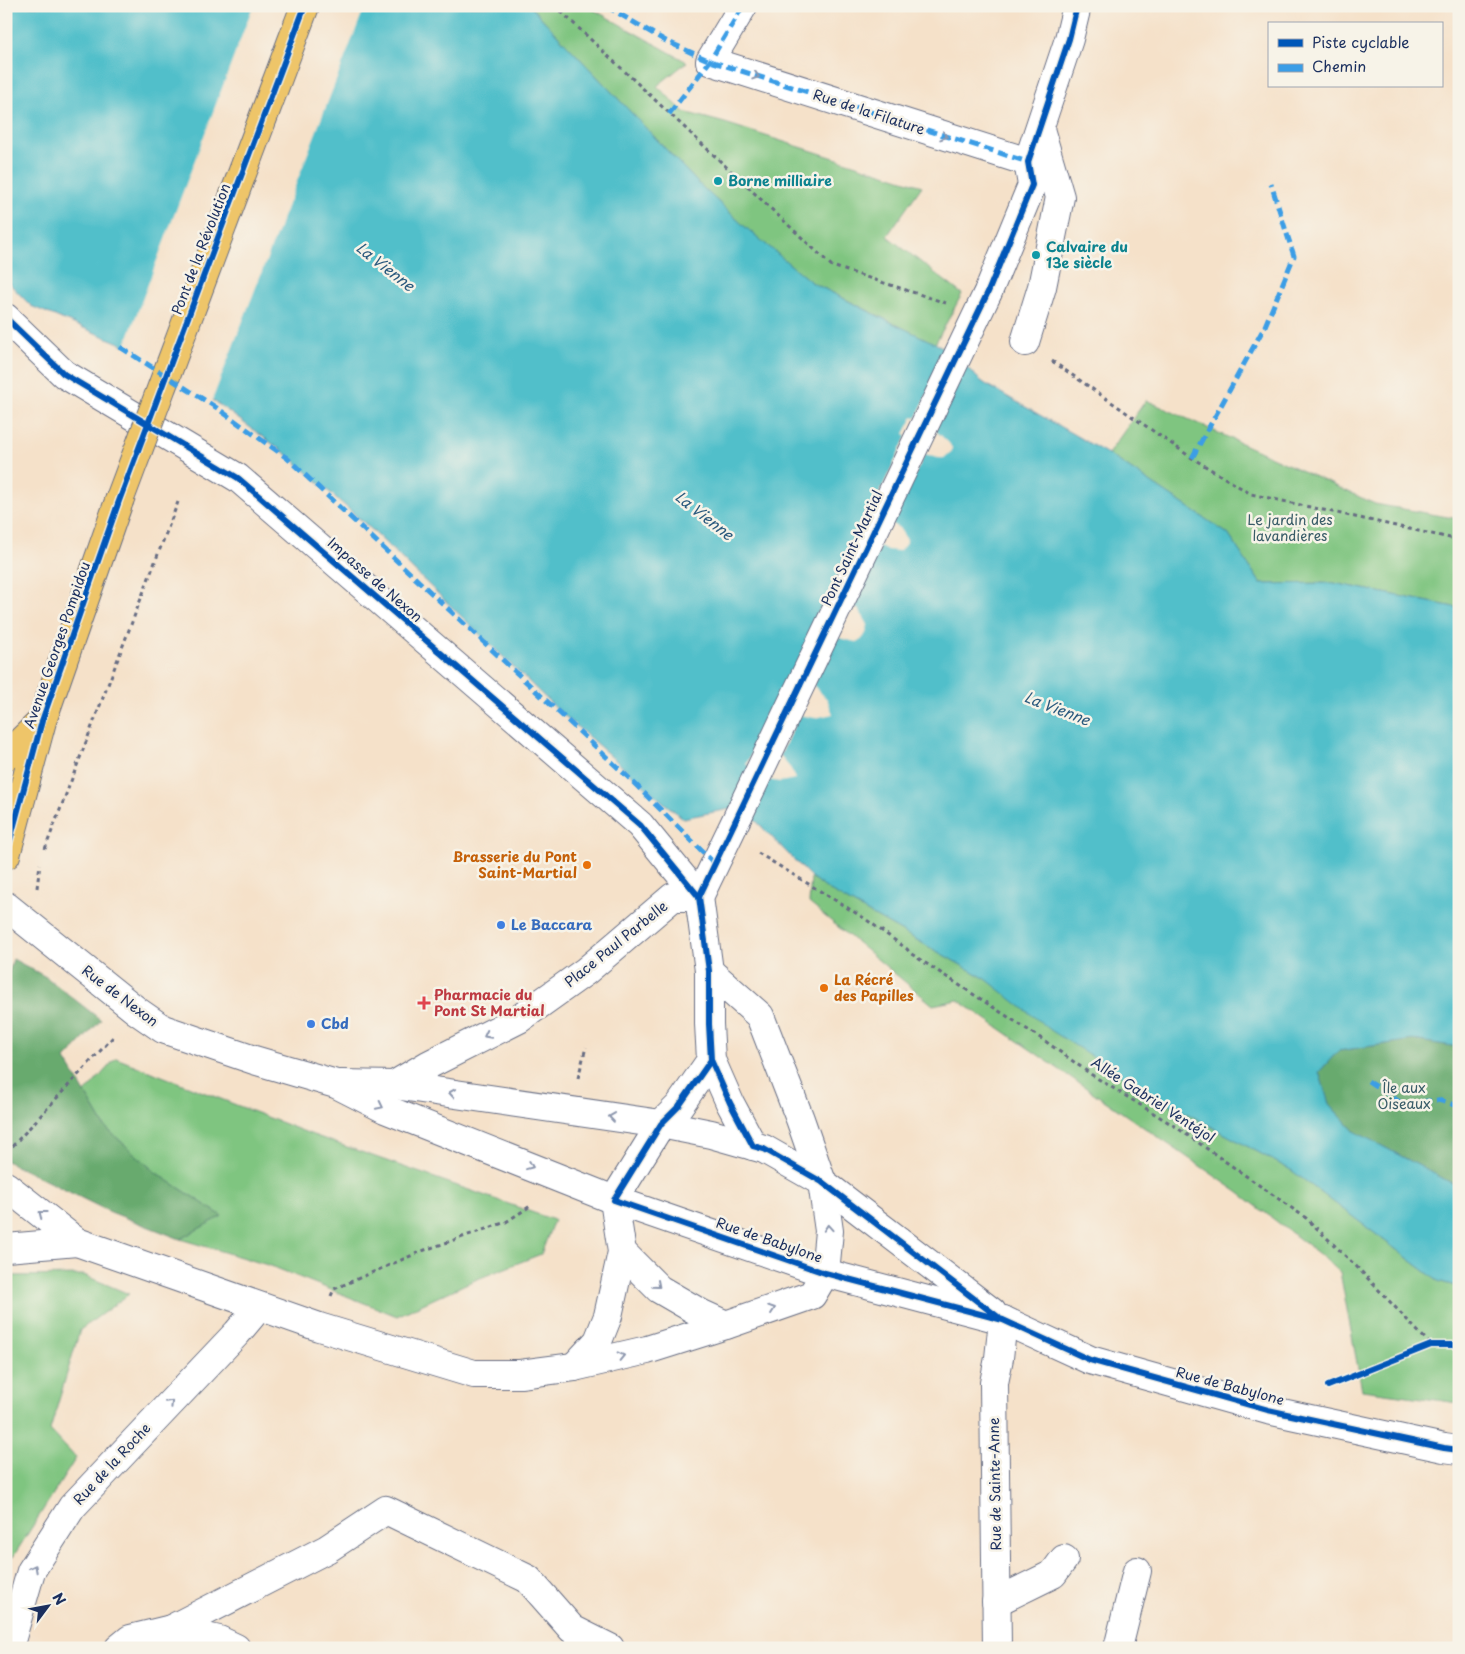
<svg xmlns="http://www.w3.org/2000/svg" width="1465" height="1654" font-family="'Playpen Sans',sans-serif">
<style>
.green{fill:#7fc580;stroke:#4d7a6f}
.forest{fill:#67aa6e;stroke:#416c66}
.water{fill:#51bfca;stroke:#367794}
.pier{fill:#f5e1c9}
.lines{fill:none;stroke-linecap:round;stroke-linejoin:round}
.minor-casing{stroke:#676d83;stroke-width:30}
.major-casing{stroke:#676d83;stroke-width:30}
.path{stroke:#676d83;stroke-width:3;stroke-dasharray:4 4;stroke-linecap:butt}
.minor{stroke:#fff;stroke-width:28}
.major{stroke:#eec569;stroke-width:28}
.minor-bridge-casing{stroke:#676d83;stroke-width:30;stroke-linecap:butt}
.major-bridge-casing{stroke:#676d83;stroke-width:30;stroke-linecap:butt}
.minor-bridge{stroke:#fff;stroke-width:28}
.major-bridge{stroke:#eec569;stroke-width:28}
.quiet{stroke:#3b9de6;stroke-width:5;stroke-dasharray:10 5;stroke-linecap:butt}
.cycleway-casing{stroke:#f7f3e8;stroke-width:9}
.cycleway{stroke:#0057b8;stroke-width:6}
.oneway{stroke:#8d97ae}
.culture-dot{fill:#0f9aa8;stroke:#f7f3e8;stroke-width:2}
.food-dot{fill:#e8710a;stroke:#f7f3e8;stroke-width:2}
.shop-dot{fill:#3f7fe0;stroke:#f7f3e8;stroke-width:2}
.health-dot{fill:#e0444e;stroke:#f7f3e8;stroke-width:2}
.labels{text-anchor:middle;stroke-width:5;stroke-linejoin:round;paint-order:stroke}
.street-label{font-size:14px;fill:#1b2f5e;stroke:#f7f3e8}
.culture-label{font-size:14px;font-weight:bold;fill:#0d838f;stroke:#f7f3e8;text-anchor:start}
.park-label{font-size:14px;fill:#395c68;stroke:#f7f3e8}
.food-label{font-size:14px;font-weight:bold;fill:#c56008;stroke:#f7f3e8;text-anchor:end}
.shop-label{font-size:14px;font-weight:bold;fill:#366cbe;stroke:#f7f3e8;text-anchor:start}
.health-label{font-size:14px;font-weight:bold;fill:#be3a42;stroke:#f7f3e8;text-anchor:start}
.water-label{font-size:15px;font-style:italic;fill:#2b5a7e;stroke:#f7f3e8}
</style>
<rect width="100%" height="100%" fill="#f7f3e8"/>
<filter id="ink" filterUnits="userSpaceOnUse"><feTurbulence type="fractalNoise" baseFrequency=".02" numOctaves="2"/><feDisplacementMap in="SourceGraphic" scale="10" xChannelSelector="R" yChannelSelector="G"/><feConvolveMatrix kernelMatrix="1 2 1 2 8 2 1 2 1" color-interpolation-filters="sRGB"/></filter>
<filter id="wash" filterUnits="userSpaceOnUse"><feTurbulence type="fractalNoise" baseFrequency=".0096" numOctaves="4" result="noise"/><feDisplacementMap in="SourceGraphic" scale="20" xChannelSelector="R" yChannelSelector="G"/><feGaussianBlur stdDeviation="1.12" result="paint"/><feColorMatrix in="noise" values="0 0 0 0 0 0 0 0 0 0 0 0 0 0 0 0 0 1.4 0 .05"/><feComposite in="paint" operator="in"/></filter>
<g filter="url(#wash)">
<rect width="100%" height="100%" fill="#f5e1c9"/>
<g class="green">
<path d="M 530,6 L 587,6 L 687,62 L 657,86 L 684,112 L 725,123 L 922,186 L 887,236 L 962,294 L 935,344 L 811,282 L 744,226 L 698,183 Z"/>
<path d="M 1146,400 L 1375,504 L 1459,519 L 1459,608 L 1334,583 L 1261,584 L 1228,534 L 1108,454 Z"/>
<path d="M 811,877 L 830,891 L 986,979 L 1155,1096 L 1291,1170 L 1438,1281 L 1459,1287 L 1459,1403 L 1362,1390 L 1340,1272 L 1318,1253 L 1238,1192 L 958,1000 L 933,1005 L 809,903 Z"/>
<path d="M 116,1058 L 313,1135 L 554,1220 L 541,1254 L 470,1282 L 397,1316 L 271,1266 L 180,1239 L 222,1216 L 155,1172 L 105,1127 L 85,1093 Z"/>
<path d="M 84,1275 L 129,1294 L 80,1330 L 50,1430 L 76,1458 L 13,1557 L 6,1556 L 6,1276 Z"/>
</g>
<g class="forest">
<path d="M 13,959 L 46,977 L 101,1020 L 65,1059 L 105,1127 L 155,1172 L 222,1216 L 180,1239 L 108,1211 L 6,1161 L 6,982 Z"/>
<path d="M 1413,1040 L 1459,1047 L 1459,1187 L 1354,1131 L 1329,1104 L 1319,1072 L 1338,1051 Z"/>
</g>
<path class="water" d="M 6,6 L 530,6 L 698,183 L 744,226 L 811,282 L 880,317 L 949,350 L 980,380 L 987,385 L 1108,454 L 1228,534 L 1261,584 L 1334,583 L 1459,608 L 1459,1047 L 1413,1040 L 1338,1051 L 1319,1072 L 1329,1104 L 1354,1131 L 1459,1187 L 1459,1287 L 1438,1281 L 1291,1170 L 1155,1096 L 1052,1031 L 986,979 L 830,891 L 811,877 L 756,821 L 730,809 L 683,818 L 664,803 L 558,710 L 371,529 L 289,456 L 221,406 L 124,345 L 31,306 L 6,280 Z"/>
<g class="pier">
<path d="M 253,6 L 365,6 L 211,403 L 124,348 Z"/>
<path d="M 946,346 L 951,348 L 936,431 L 949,443 L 952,448 L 952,451 L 944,458 L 938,458 L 925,454 L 891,523 L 899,528 L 907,540 L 906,544 L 899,551 L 887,550 L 880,546 L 851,606 L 859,610 L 864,618 L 868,625 L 866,633 L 863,638 L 856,642 L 835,637 L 813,685 L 827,699 L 833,714 L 815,718 L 799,715 L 780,756 L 791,769 L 795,779 L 780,782 L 769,780 L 746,764 L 754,749 L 758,749 L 778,706 L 775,704 L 787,677 L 791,678 L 819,619 L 816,617 L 865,527 L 861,525 L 869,507 L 872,509 L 907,435 L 904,434 L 913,417 L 916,418 L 945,357 L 942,356 Z"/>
</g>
</g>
<g filter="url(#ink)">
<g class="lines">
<defs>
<g id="minor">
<path d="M 743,6 L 710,61 L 1028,162"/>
<path d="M 988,292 L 1032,185 L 1028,162 L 1069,39 L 1077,6"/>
<path d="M 6,318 L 64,374 L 238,478 L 640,825 L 699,897"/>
<path d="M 1025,342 L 1042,287 L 1060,197 L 1040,129"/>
<path d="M 699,897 L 709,971 L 709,1024 L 711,1060 L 730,1103 L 753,1146"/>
<path d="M 699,897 L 739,814"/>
<path d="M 6,906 L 137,1011 L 163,1029 L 254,1060 L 336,1084 L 385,1109 L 614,1200 L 825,1273 L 1003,1320 L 1090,1360 L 1268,1410 L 1444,1448 L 1459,1450"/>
<path d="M 341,1084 L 394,1085 L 661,1124 L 711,1134 L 764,1149 L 822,1182 L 992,1312"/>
<path d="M 394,1085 L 428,1065 L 519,1019 L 586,971 L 673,897 L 699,897"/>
<path d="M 6,1186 L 77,1242 L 319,1327 L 474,1374 L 520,1374 L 574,1367 L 647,1350 L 726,1325 L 812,1295 L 825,1273 L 829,1231 L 822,1182 L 800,1119 L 760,1016 L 709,971"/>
<path d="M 614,1200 L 661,1124 L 679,1106 L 711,1060"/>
<path d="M 6,1248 L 77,1242"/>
<path d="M 622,1252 L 659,1289 L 702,1314 L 726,1325"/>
<path d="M 574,1367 L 598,1341 L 608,1316 L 622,1252 L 614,1200"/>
<path d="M 996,1602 L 1053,1574 L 1064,1559"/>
<path d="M 171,1629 L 327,1549 L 386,1510 L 528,1579 L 572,1629 L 610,1648"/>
<path d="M 9,1648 L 31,1571 L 72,1507 L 237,1333 L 259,1307"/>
<path d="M 119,1648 L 130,1639 L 171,1629 L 219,1640 L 236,1648"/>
<path d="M 997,1648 L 994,1383 L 999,1358 L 1003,1320"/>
<path d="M 1118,1648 L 1137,1571"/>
</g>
<g id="major">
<path d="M 6,756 L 41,722"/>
<path d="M 6,855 L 42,721 L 119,501"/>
</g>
</defs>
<use href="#minor" class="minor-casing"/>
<use href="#major" class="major-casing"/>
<g class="path">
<path d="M 555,6 L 832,266 L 946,303"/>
<path d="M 1052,361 L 1192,458 L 1251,494 L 1459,540"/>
<path d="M 45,849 L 178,502"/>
<path d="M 758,853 L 864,918 L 907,949 L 910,953 L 1045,1041 L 1092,1075 L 1176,1127 L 1306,1218 L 1356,1266 L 1431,1345"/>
<path d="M 37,888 L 40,864"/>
<path d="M 578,1078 L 586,1047"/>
<path d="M 7,1152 L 114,1036"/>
<path d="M 331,1296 L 334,1289 L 422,1251 L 506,1222 L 532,1205"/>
<path d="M 1328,1386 L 1431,1345 L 1459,1345"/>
</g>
<use href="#minor" class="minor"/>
<use href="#major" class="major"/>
<defs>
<path id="minor-bridge" d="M 739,814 L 988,292"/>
<path id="major-bridge" d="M 119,501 L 305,6"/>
</defs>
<use href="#minor-bridge" class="minor-bridge-casing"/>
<use href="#major-bridge" class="major-bridge-casing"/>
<use href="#minor-bridge" class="minor-bridge"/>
<use href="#major-bridge" class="major-bridge"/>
<g class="quiet">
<path d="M 606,6 L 664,40 L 710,61 L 1028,162 L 1029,159"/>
<path d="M 669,114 L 710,61 L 743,6"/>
<path d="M 120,347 L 217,408 L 287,458 L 629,778 L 715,864"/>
<path d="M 1192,458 L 1265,326 L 1294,256 L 1271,184"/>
<path d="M 1368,1081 L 1403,1104 L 1438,1100 L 1459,1106"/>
</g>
<defs>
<g id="cycleway">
<path d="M 6,318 L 64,374 L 238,478 L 640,825 L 699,897"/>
<path d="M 6,855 L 42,721 L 119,501 L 305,6"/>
<path d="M 699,897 L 988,292 L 1032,185 L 1028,162 L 1069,39 L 1077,6"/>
<path d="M 699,897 L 709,971 L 709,1024 L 711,1060 L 730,1103 L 753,1146 L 764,1149 L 822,1182 L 998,1317"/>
<path d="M 711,1060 L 679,1106 L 661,1124 L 614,1200 L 825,1273 L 1003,1320 L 1090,1360 L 1268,1410 L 1444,1448 L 1459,1450"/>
<path d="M 1328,1386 L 1431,1345 L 1459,1345"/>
</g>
</defs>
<use href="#cycleway" class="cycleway-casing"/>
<use href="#cycleway" class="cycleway"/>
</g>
<defs><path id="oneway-chevron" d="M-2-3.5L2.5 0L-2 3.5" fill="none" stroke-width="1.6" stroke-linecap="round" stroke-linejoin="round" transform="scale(1.25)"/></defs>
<g class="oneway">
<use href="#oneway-chevron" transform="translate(756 76) rotate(18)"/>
<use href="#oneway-chevron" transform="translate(944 136) rotate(18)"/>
<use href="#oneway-chevron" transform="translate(487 1035) rotate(153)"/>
<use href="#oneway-chevron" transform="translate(452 1093) rotate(-171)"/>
<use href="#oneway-chevron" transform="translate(380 1106) rotate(26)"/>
<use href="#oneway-chevron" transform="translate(612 1117) rotate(-172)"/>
<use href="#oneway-chevron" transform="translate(530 1166) rotate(22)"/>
<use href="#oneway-chevron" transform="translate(42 1214) rotate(-142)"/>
<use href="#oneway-chevron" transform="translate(828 1228) rotate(-94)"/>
<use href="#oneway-chevron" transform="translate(657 1285) rotate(41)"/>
<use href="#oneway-chevron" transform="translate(772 1309) rotate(-19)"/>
<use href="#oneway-chevron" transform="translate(621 1356) rotate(-13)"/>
<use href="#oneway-chevron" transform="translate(170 1403) rotate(-46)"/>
<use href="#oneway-chevron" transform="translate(34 1568) rotate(-62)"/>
</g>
</g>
<g class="culture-dot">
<circle cx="718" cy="181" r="5"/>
<circle cx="1036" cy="255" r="5"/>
</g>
<g class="food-dot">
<circle cx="587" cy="865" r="5"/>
<circle cx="824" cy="988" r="5"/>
</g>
<g class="shop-dot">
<circle cx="501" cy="925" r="5"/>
<circle cx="311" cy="1024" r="5"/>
</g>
<path class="health-dot" d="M421.5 995.5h5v5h5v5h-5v5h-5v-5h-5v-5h5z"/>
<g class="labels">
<g class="street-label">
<text transform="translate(869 112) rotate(18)" y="5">Rue de la Filature</text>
<text transform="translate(201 249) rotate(-69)" y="5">Pont de la Révolution</text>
<text transform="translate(852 548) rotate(-65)" y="5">Pont Saint-Martial</text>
<text transform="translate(375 580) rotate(41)" y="5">Impasse de Nexon</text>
<text transform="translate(57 645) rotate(-71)" y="5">Avenue Georges Pompidou</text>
<text transform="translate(616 944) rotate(-39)" y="5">Place Paul Parbelle</text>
<text transform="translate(120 996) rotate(37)" y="5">Rue de Nexon</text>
<text transform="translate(1153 1100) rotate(33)" y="5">Allée Gabriel Ventéjol</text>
<text transform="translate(769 1240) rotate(19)" y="5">Rue de Babylone</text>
<text transform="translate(1230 1386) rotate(15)" y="5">Rue de Babylone</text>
<text transform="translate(112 1464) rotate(-47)" y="5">Rue de la Roche</text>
<text transform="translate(995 1484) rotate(-91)" y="5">Rue de Sainte-Anne</text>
</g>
<g class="culture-label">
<text x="728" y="186">Borne milliaire</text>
<text x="1046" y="252">Calvaire du<tspan x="1046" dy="16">13e siècle</tspan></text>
</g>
<g class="park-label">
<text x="1290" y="525">Le jardin des<tspan x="1290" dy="16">lavandières</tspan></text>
<text x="1404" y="1093">Île aux<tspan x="1404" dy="16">Oiseaux</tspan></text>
</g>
<g class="food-label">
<text x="577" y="862">Brasserie du Pont<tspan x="577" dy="16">Saint-Martial</tspan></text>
<text x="834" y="985" text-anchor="start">La Récré<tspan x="834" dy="16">des Papilles</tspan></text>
</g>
<g class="shop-label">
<text x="511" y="930">Le Baccara</text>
<text x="321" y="1029">Cbd</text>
</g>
<g class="health-label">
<text x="434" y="1000">Pharmacie du<tspan x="434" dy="16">Pont St Martial</tspan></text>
</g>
<g class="water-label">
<text transform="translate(385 267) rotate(38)" y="5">La Vienne</text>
<text transform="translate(704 516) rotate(38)" y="5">La Vienne</text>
<text transform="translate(1057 709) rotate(21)" y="5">La Vienne</text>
</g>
</g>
<rect width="1465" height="1654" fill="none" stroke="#f7f3e8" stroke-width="25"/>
<rect x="1268" y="22" width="175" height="65" fill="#f7f3e8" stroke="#9fa5b1"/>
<rect x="1278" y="39" width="25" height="8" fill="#0057b8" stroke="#9fa5b1"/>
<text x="1312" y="48" font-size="15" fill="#1b2f5e">Piste cyclable</text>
<rect x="1278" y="64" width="25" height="8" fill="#3b9de6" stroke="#9fa5b1"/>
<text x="1312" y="72" font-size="15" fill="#1b2f5e">Chemin</text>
<g transform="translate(48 1606) rotate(58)" stroke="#f7f3e8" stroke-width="4" paint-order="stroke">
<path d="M0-4L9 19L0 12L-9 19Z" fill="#1b2f5e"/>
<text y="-8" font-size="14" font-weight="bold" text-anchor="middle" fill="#1b2f5e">N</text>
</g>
</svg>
